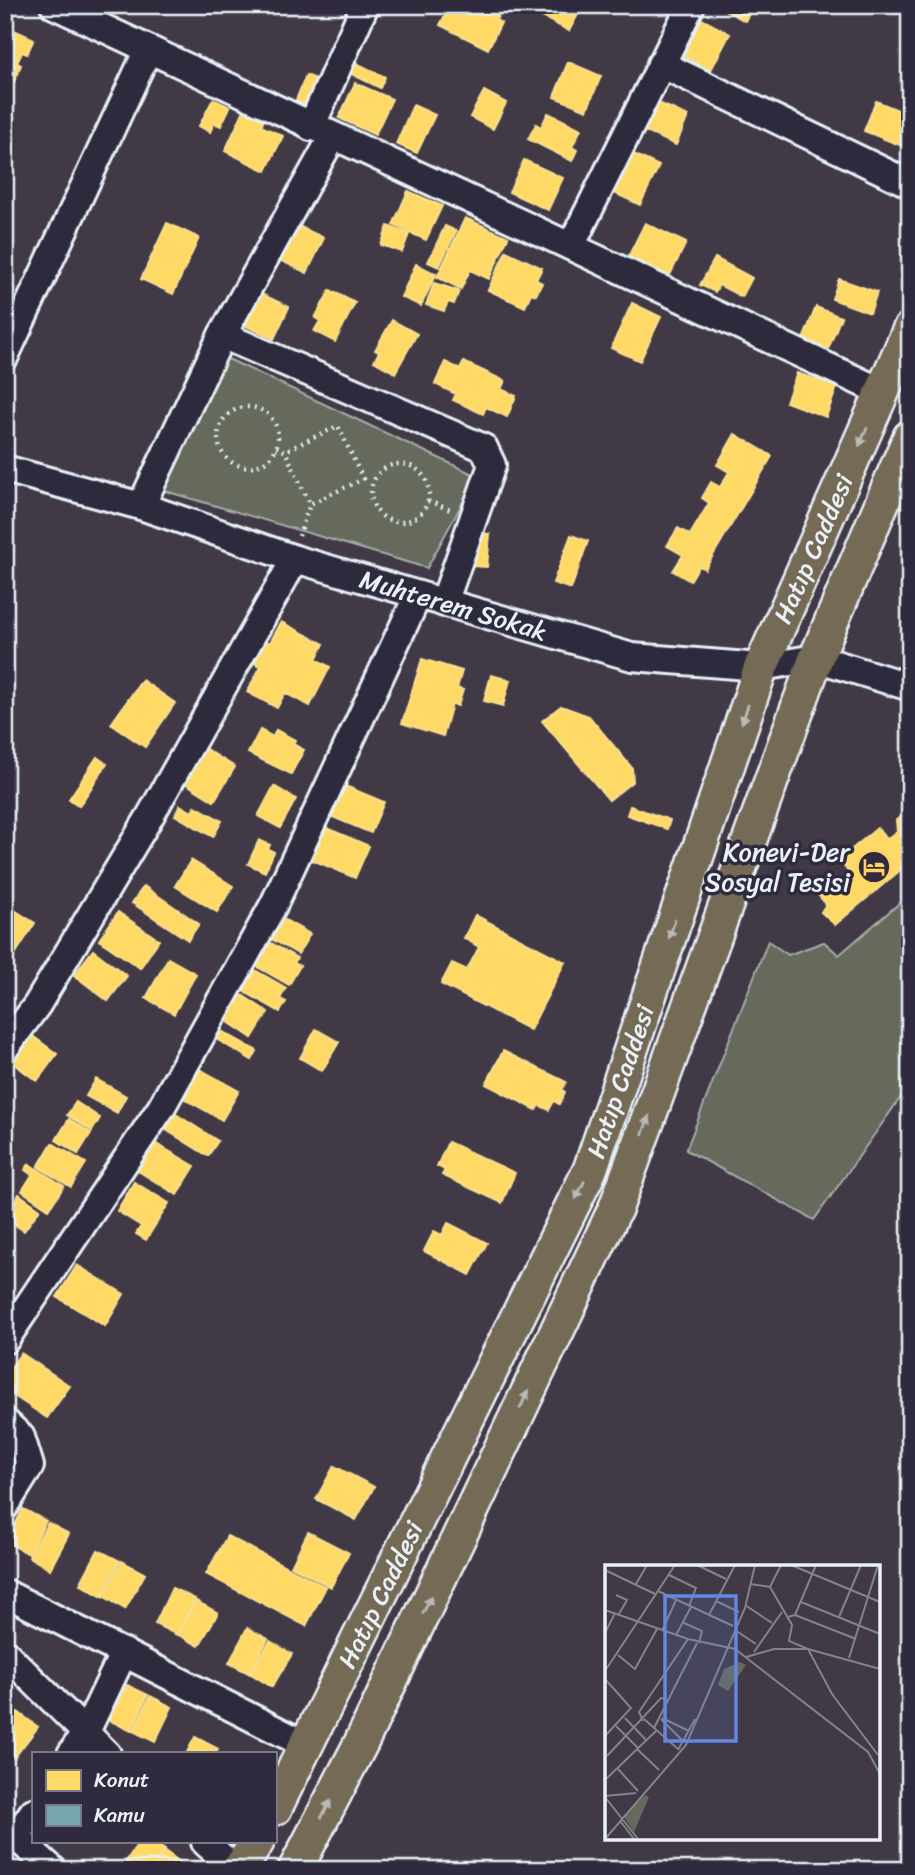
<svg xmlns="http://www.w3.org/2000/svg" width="915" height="1875" font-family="Sriracha,sans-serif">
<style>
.green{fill:#656a5c;stroke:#a6aeaa;stroke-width:2}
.homes{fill:#ffd966;stroke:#f8e092;stroke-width:2}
.public{fill:#76a5af;stroke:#98bcc5;stroke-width:2}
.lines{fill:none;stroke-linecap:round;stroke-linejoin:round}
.minor-casing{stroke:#e8f1f8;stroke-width:32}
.major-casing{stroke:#e8f1f8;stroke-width:38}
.path{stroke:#e8f1f8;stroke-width:4.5;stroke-dasharray:2 5;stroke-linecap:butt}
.minor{stroke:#2f2a3d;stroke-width:26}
.major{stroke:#756b55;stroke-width:33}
.oneway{fill:#babbb7}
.labels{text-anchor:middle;stroke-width:7;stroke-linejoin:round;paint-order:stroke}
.street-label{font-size:26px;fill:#e8f1f8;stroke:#2f2a3d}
.poi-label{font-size:26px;fill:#e8f1f8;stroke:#2f2a3d;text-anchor:end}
.inset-road{fill:none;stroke:#84838d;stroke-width:2}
.view{fill:#6487e3;fill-opacity:0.15;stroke:#6487e3;stroke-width:3.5}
.inset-edge{fill:none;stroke:#e8f1f8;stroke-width:3.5}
</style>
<rect width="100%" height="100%" fill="#423946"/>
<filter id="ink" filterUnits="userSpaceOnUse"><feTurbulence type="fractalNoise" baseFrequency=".0143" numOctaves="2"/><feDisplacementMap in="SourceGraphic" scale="14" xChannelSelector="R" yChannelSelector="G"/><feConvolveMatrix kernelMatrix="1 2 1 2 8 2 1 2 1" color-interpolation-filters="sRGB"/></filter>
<g filter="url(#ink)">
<g class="green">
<path d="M 226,358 L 477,476 L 427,568 L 162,490 Z"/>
<path d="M 910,894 L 910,1084 L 814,1220 L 686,1150 L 768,941 L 788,955 L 824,942 L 839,955 Z"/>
</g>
<g class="homes">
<path d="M 450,5 L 503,6 L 496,20 L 501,23 L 488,49 L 440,25 Z"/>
<path d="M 532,5 L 569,5 L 580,11 L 569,31 L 529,10 Z"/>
<path d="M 716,5 L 754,5 L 745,21 Z"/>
<path d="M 692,14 L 730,34 L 711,70 L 672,50 Z"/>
<path d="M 5,26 L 34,39 L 27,54 L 22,52 L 17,63 L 21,65 L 14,82 L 5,78 Z"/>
<path d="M 344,57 L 385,77 L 380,88 L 339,68 Z"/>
<path d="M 568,62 L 601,76 L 587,110 L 554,97 Z"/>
<path d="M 306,75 L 326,83 L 314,114 L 294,105 Z"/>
<path d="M 355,83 L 392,99 L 375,135 L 339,118 Z"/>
<path d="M 484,91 L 506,103 L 493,129 L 470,117 Z"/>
<path d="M 213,99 L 230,107 L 221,126 L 214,123 L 210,132 L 199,126 Z"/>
<path d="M 652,100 L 688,116 L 676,145 L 639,129 Z"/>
<path d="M 876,101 L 910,115 L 910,149 L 864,131 Z"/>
<path d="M 413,105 L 435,115 L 417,153 L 396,144 Z"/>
<path d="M 244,110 L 264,120 L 261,126 L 283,136 L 266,171 L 225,151 Z"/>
<path d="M 548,113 L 581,129 L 572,147 L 577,150 L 572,161 L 528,139 L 536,124 L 541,127 Z"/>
<path d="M 627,151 L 659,166 L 640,205 L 608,190 Z"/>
<path d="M 524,160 L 563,178 L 548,210 L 509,192 Z"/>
<path d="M 408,191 L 442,206 L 426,240 L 393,225 Z"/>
<path d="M 465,218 L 508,237 L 489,279 L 470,270 L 461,289 L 437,277 Z"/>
<path d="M 290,222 L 324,238 L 307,273 L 273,257 Z"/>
<path d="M 167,223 L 199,238 L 173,294 L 141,279 Z"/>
<path d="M 645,223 L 686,243 L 668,279 L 627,259 Z"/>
<path d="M 388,226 L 409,234 L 402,252 L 381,245 Z"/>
<path d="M 445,226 L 456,231 L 439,267 L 428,262 Z"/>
<path d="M 506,251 L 542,268 L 536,280 L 542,283 L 536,295 L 531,293 L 525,307 L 488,290 Z"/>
<path d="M 715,258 L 752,278 L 742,297 L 719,285 L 715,292 L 700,285 Z"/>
<path d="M 416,264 L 436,274 L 421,306 L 401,297 Z"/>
<path d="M 839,279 L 877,292 L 870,313 L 832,299 Z"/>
<path d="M 434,283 L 459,291 L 454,304 L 448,302 L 444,311 L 426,305 Z"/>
<path d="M 330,290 L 355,303 L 335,342 L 314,331 L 320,321 L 315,318 Z"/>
<path d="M 257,292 L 289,307 L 274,339 L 242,324 Z"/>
<path d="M 632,303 L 661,317 L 640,361 L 611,348 Z"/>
<path d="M 816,307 L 841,317 L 825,357 L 800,347 Z"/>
<path d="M 392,320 L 417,334 L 395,373 L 374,361 L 379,352 L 375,350 Z"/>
<path d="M 445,362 L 460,369 L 464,362 L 505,381 L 501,389 L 516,396 L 507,417 L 486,407 L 483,414 L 453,400 L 456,394 L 435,384 Z"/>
<path d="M 797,373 L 837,387 L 826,417 L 786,402 Z"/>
<path d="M 735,434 L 772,456 L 705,569 L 699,566 L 690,581 L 673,571 L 683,555 L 667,546 L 678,528 L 690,535 L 709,503 L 702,498 L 711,482 L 720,487 L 729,472 L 717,465 Z"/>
<path d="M 477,533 L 490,534 L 487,567 L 473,566 Z"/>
<path d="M 571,535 L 588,541 L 571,589 L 553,583 Z"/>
<path d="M 281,622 L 324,644 L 316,659 L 330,667 L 310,706 L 285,693 L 277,708 L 247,692 L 261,666 L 252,662 L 264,639 L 270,643 Z"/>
<path d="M 422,659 L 462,671 L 457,688 L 463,690 L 458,706 L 452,704 L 443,736 L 402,723 Z"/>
<path d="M 491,675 L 510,680 L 503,706 L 484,701 Z"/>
<path d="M 142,680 L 175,703 L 145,747 L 111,724 Z"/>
<path d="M 561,706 L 589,716 L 632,768 L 633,781 L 609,800 L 542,721 Z"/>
<path d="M 260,730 L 273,737 L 276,730 L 295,740 L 293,744 L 304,750 L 291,774 L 248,753 Z"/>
<path d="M 201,746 L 235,767 L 214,801 L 180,780 Z"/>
<path d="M 97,757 L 107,764 L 79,806 L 69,799 Z"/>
<path d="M 343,785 L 384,802 L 371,833 L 330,816 Z"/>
<path d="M 274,786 L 296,799 L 280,828 L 258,816 Z"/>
<path d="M 180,805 L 192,812 L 195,806 L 222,821 L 213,837 L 175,815 Z"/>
<path d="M 630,806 L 670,820 L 667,829 L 627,815 Z"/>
<path d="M 908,813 L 910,862 L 835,925 L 821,912 L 826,904 L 818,895 L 819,888 L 826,880 L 834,878 L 839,882 L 849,873 L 839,860 L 877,828 L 887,838 L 897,832 L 896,820 Z"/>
<path d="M 322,826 L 369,846 L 355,878 L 308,858 Z"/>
<path d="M 259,840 L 270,845 L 268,849 L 274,852 L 265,872 L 248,864 Z"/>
<path d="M 191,860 L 233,886 L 217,912 L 175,886 Z"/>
<path d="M 144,886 L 199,924 L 188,940 L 132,903 Z"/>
<path d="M 5,904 L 35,923 L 14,956 L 5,950 Z"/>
<path d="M 118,912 L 159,940 L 140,968 L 99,940 Z"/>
<path d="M 475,915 L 565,962 L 530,1030 L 441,984 L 452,963 L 467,970 L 479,947 L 464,938 Z"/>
<path d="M 280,917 L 310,934 L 298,954 L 268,937 Z"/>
<path d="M 268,941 L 297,958 L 294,963 L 300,966 L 289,985 L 254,965 Z"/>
<path d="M 93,950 L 127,976 L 108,1001 L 74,975 Z"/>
<path d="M 168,958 L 196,974 L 174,1014 L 146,998 Z"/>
<path d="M 255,970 L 286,988 L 280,999 L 286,1002 L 280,1012 L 243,991 Z"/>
<path d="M 239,993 L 268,1012 L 252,1038 L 225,1020 Z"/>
<path d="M 209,1024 L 257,1051 L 252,1060 L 204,1032 Z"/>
<path d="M 316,1029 L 339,1042 L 322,1071 L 300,1058 Z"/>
<path d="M 30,1034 L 57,1054 L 37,1081 L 10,1061 Z"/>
<path d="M 503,1051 L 566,1082 L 562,1090 L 565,1092 L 559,1104 L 554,1101 L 549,1110 L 539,1105 L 536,1110 L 486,1084 Z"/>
<path d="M 200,1069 L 239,1091 L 222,1120 L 183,1098 Z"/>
<path d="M 96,1079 L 126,1096 L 117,1113 L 86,1096 Z"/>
<path d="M 76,1102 L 100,1118 L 92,1131 L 67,1115 Z"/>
<path d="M 176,1114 L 218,1141 L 208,1156 L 166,1130 Z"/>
<path d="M 69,1119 L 91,1133 L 78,1154 L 56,1140 Z"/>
<path d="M 448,1142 L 515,1173 L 502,1203 L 442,1175 L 445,1170 L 437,1166 Z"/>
<path d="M 52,1143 L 86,1163 L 71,1187 L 38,1167 Z"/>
<path d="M 155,1143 L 195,1166 L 177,1195 L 138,1171 Z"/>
<path d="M 29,1164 L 64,1186 L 49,1209 L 22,1191 L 32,1175 L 25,1170 Z"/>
<path d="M 134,1182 L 169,1203 L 146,1240 L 136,1234 L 141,1226 L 117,1211 Z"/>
<path d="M 19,1194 L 40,1209 L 24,1231 L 5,1218 Z"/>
<path d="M 448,1223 L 487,1243 L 470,1275 L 424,1251 L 434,1231 L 442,1235 Z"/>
<path d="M 77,1265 L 124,1294 L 105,1326 L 57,1297 Z"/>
<path d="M 21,1353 L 70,1386 L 47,1418 L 5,1390 L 5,1375 Z"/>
<path d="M 334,1466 L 374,1487 L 356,1520 L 316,1499 Z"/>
<path d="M 23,1509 L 46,1521 L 29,1554 L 6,1542 Z"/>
<path d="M 48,1523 L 69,1534 L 50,1569 L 29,1557 Z"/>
<path d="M 308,1532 L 349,1553 L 331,1587 L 291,1566 Z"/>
<path d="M 227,1536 L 326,1587 L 306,1626 L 206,1574 Z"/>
<path d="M 98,1550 L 120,1561 L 101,1596 L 80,1584 Z"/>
<path d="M 122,1561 L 145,1574 L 125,1609 L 103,1596 Z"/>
<path d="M 172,1588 L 195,1599 L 177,1635 L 155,1624 Z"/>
<path d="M 196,1601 L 218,1613 L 199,1646 L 177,1634 Z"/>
<path d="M 247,1628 L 268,1639 L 250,1674 L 229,1663 Z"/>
<path d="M 270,1641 L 292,1654 L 272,1687 L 251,1674 Z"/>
<path d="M 127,1685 L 148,1695 L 131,1731 L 109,1720 Z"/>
<path d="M 150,1696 L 172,1707 L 155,1742 L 133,1731 Z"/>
<path d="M 5,1705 L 15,1712 L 5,1726 Z"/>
<path d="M 18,1712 L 38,1727 L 14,1758 L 5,1752 L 5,1729 Z"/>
<path d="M 195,1737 L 218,1749 L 215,1754 L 186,1754 Z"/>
<path d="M 139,1842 L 153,1842 L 165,1850 L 152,1870 L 126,1870 L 122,1867 Z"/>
<path d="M 166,1852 L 186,1866 L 184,1870 L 153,1870 Z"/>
</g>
<path class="public" d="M 910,561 L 910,582 L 902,564 Z"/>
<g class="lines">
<defs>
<g id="minor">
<path d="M 54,5 L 882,392"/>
<path d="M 661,64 L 910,184"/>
<path d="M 311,127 L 365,5"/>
<path d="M 571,246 L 691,5"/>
<path d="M 222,335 L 484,448 L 492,465 L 444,603"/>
<path d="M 5,356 L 148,50"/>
<path id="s1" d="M 5,469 L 141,506 L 295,559 L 632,657 L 761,667 L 816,658 L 910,687"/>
<path d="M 141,506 L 222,335 L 333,136"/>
<path d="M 5,1048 L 37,1005 L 149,818 L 295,559"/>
<path d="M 5,1340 L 161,1108 L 274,904 L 418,595"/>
<path d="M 5,1422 L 21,1437 L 30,1466 L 5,1506"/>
<path d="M 5,1593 L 306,1745"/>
<path d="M 5,1653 L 107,1754"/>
<path d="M 71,1754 L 85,1734 L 124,1652"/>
<path d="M 5,1827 L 53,1870"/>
<path d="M 16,1837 L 33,1812"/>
<path d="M 205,1842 L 236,1870"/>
</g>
<g id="major">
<path id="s2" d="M 275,1808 L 590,1170 L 761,667 L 910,329"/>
<path d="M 239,1870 L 257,1842"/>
<path d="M 295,1870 L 361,1743 L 616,1207 L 816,658 L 910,437"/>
</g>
</defs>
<use href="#minor" class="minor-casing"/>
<use href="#major" class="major-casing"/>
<g class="path">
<circle cx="248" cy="437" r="30"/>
<path d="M 276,448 L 285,451 L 310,504 L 363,479 L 338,426 L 285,451"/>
<circle cx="400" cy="493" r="29"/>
<path d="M 428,501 L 453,511"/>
<path d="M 299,536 L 310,504"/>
</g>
<use href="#minor" class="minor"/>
<use href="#major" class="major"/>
</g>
<defs><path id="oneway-solid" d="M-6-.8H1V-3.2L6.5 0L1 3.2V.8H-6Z" transform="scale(1.75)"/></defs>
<g class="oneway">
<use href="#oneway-solid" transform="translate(863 437) rotate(114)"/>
<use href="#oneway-solid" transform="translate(745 714) rotate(109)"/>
<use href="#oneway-solid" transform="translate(672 929) rotate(109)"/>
<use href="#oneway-solid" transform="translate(646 1125) rotate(-70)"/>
<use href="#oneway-solid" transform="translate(580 1190) rotate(116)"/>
<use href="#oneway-solid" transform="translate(524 1400) rotate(-65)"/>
<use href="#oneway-solid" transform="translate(427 1605) rotate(-65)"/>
<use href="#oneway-solid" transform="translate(326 1809) rotate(-62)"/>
</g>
</g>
<defs>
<symbol id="hotel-ring" viewBox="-11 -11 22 22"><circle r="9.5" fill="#2f2a3d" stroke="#ffd166" stroke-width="1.5"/><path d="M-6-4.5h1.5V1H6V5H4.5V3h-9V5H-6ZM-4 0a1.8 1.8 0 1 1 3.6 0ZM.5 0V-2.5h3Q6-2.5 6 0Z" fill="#ffd166"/></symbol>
</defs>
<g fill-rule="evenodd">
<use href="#hotel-ring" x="855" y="848" width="38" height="38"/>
</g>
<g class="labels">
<g class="street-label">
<text dy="9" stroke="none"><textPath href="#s2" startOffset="1372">Hatıp Caddesi</textPath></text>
<text dy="9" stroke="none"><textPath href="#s1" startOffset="469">Muhterem Sokak</textPath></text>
<text dy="9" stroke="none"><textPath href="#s2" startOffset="805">Hatıp Caddesi</textPath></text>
<text dy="9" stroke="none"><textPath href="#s2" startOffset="238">Hatıp Caddesi</textPath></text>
</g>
<g class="poi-label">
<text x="850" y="861">Konevi-Der<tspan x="850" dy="30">Sosyal Tesisi</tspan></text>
</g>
</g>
<g transform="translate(605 1565)">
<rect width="275" height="275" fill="#423946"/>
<path d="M 135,97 L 141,100 L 123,126 L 113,120 L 119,104 ZM 40,230 L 44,232 L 29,267 L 18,251 Z" fill="#656a5c"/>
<path class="inset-road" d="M 92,0 L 121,14M 186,0 L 275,37M 0,5 L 50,29M 64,10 L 91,23 L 84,41M 31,19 L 42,0M 145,19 L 165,22 L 176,0M 165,22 L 187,60 L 184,76 L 203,84 L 227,129 L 273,190M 53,26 L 128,61M 11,30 L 22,35 L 14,49M 111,36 L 134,47M 196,37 L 275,69M 140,40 L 167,58M 0,45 L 83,74 L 130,84 L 263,187 L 275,209M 104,50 L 130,0M 190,50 L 251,74M 183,52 L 190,50 L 211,0M 234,52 L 256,0M 77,57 L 97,66 L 94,78M 130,65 L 151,79M 57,66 L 71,35M 0,68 L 10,48M 71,70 L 86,42M 149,87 L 177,47M 13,90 L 30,104 L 52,64M 141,92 L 169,84 L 203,84 L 275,104M 244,93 L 273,0M 0,106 L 70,0M 0,114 L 26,143 L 0,171M 20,153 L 41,175M 57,153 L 84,166M 39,154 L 73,184M 56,154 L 78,176M 38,156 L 34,147 L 83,74M 11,161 L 33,183M 49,163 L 92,78M 32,184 L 54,205M 73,185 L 90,154M 2,191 L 56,133 L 61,134M 13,204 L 33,226M 0,215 L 52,165M 0,231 L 31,228M 0,232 L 33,274M 16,257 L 29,274M 0,274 L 81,180 L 140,43 L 150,0"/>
<path class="view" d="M 60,31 L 131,31 L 131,176 L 60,176 Z"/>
<rect width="275" height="275" class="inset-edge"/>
</g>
<rect width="915" height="1875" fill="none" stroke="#2f2a3d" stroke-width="28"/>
<rect x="14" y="14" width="887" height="1847" fill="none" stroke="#e8f1f8" stroke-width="2.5" filter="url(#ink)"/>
<rect x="32" y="1752" width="245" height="91" fill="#2f2a3d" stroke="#797a88" stroke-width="2"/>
<rect x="46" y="1770" width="35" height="21" fill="#ffd966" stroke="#797a88" stroke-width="2"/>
<text x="94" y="1787" font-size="21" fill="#e8f1f8">Konut</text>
<rect x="46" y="1805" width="35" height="21" fill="#76a5af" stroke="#797a88" stroke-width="2"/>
<text x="94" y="1822" font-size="21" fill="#e8f1f8">Kamu</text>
</svg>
